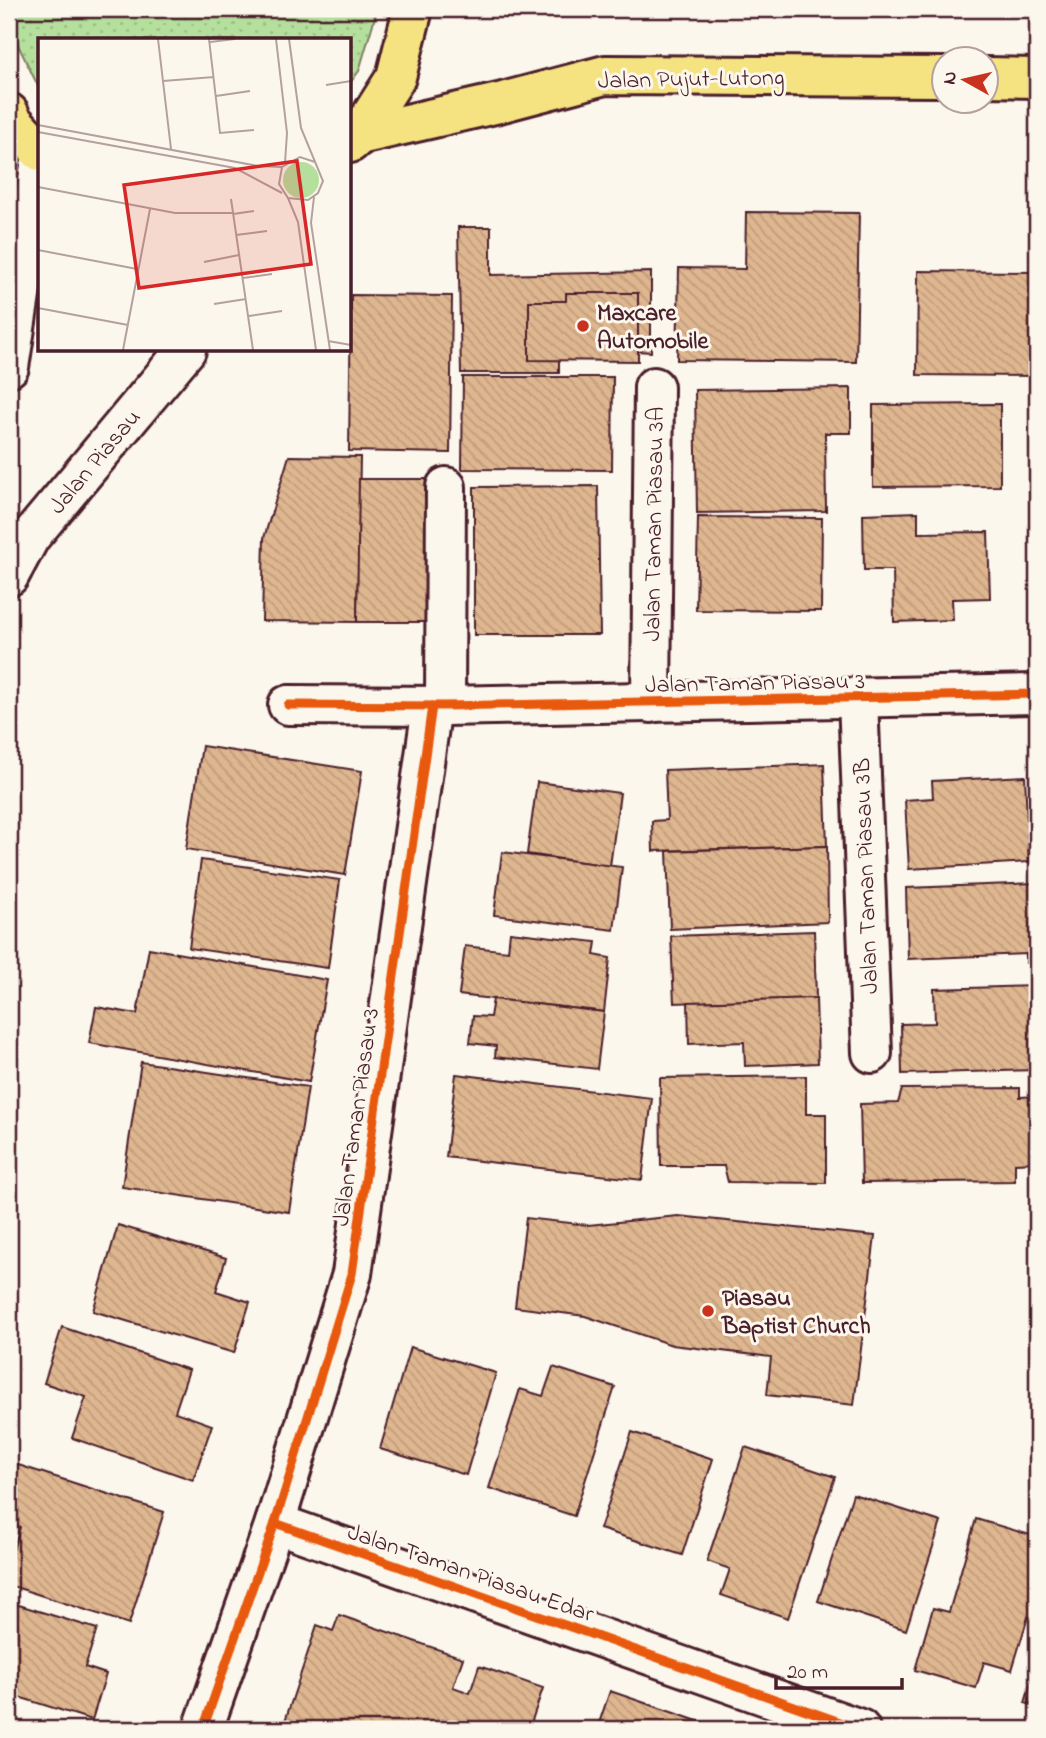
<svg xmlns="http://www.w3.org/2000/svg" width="1046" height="1738" font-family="'Indie Flower',sans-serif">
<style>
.grass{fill:url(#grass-dots);stroke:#7f7f64;stroke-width:2}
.building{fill:url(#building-back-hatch);stroke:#4a1f2b;stroke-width:2}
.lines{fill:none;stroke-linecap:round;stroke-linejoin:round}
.minor-casing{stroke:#4a1f2b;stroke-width:44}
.highway-casing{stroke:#4a1f2b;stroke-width:44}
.minor{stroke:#fbf7ec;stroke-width:38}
.highway{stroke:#f5e382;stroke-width:38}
.cycleway-casing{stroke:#fbf7ec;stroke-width:13}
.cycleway{stroke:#e8590c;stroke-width:9}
.poi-dot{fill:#c8321e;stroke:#fbf7ec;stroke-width:2.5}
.labels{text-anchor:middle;stroke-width:6;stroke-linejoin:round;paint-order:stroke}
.street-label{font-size:24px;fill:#4a1f2b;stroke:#fbf7ec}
.poi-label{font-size:24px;font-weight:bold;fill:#4a1f2b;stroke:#fbf7ec;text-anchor:start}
.inset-road{fill:none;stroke:#b4a19f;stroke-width:2}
.view{fill:#d62828;fill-opacity:0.15;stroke:#d62828;stroke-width:3.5}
.inset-edge{fill:none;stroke:#4a1f2b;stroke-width:3.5}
</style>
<defs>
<pattern id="grass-dots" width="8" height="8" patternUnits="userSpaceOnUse" patternTransform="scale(1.75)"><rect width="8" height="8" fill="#b4df9c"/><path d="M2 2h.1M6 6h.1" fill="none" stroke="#9cbf87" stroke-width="1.8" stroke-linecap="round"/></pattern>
<pattern id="building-back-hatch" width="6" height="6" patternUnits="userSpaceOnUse" patternTransform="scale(1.75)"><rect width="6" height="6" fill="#deb68f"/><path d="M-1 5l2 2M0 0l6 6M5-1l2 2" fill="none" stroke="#c09c7c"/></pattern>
</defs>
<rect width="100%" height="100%" fill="#fbf7ec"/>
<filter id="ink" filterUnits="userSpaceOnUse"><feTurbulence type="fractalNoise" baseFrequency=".0143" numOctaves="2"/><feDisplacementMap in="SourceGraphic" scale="14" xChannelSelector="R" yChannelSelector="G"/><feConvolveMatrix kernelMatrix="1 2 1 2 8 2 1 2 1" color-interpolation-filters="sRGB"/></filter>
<g filter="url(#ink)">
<path class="grass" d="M 12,9 L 377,9 L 377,10 L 359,71 L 350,83 L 350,40 L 40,40 L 40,90 L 17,43 Z"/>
<g class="building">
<path d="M 746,212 L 859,213 L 856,362 L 677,360 L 679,268 L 745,269 Z"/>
<path d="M 458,227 L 491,227 L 491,275 L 651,272 L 651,352 L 637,351 L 638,293 L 566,293 L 566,301 L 529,301 L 529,360 L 559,360 L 559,373 L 461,373 Z"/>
<path d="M 918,271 L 1035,272 L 1033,376 L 917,375 Z"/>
<path d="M 566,293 L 638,293 L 638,361 L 529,360 L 529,301 L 566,301 Z"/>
<path d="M 351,295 L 452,296 L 450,453 L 349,451 Z"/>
<path d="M 463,377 L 613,377 L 612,470 L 462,469 Z"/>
<path d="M 851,388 L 851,433 L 825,433 L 826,511 L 697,513 L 695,390 Z"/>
<path d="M 1000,404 L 1000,486 L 873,487 L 873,405 Z"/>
<path d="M 289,456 L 360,457 L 357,622 L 262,621 L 264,538 Z"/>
<path d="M 359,479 L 436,479 L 435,622 L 357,622 Z"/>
<path d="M 598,486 L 600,635 L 474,635 L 474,487 Z"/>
<path d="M 918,512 L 918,533 L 988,532 L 990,598 L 952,599 L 953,620 L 894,622 L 893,570 L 864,570 L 863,514 Z"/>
<path d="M 698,517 L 822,518 L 821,611 L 696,610 Z"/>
<path d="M 202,746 L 362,771 L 345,875 L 186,849 Z"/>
<path d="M 824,764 L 827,846 L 653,851 L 652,821 L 667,820 L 665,770 Z"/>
<path d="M 1025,776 L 1029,862 L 909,869 L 905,800 L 933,798 L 932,781 Z"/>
<path d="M 537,782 L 620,793 L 610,866 L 527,854 Z"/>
<path d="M 827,846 L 828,922 L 670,929 L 667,851 Z"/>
<path d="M 502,852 L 622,867 L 614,930 L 494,915 Z"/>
<path d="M 201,860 L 340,880 L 328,968 L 189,948 Z"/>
<path d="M 1037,883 L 1037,963 L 1026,963 L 1026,954 L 908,959 L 906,888 Z"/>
<path d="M 814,931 L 816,998 L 674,1003 L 671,936 Z"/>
<path d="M 510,932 L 596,942 L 594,955 L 610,958 L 604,1012 L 459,995 L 465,946 L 508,951 Z"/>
<path d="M 149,948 L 327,980 L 309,1082 L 89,1043 L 96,1007 L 137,1014 Z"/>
<path d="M 1037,986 L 1037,1070 L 902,1074 L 901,1024 L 935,1023 L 934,989 Z"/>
<path d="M 816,998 L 818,1063 L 745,1066 L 744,1042 L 689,1044 L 688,1002 Z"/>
<path d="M 493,999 L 604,1012 L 597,1069 L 495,1057 L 496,1046 L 470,1043 L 473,1016 L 490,1017 Z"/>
<path d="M 141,1062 L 308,1087 L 289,1212 L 122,1187 Z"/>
<path d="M 456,1074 L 652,1098 L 642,1180 L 446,1157 Z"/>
<path d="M 806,1076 L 806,1114 L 826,1114 L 826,1183 L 728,1182 L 724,1166 L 661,1166 L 660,1078 Z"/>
<path d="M 1020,1088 L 1020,1097 L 1037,1096 L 1037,1162 L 1015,1163 L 1015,1181 L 862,1183 L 860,1104 L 898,1103 L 902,1089 Z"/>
<path d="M 678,1216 L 875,1236 L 854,1405 L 767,1395 L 771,1357 L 672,1345 L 585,1316 L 515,1307 L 526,1218 L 588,1225 Z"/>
<path d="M 118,1225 L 226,1258 L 216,1291 L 250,1302 L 234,1353 L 93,1311 Z"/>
<path d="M 62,1327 L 189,1370 L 175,1412 L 212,1425 L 193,1480 L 72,1438 L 86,1397 L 44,1383 Z"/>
<path d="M 410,1347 L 496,1373 L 466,1475 L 380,1449 Z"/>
<path d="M 553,1367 L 615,1387 L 574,1516 L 489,1488 L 520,1389 L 543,1396 Z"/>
<path d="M 632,1432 L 713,1459 L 682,1555 L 600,1529 Z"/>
<path d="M 745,1447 L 835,1477 L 788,1618 L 721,1595 L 730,1569 L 707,1561 Z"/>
<path d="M 9,1462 L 164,1512 L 129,1624 L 9,1585 L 9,1564 L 20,1527 L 9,1523 Z"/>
<path d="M 853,1494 L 941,1522 L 906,1630 L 818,1601 Z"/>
<path d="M 976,1519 L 1037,1537 L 1037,1620 L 1028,1617 L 1012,1670 L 984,1662 L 976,1688 L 915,1670 L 933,1608 L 949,1612 Z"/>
<path d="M 9,1602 L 97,1629 L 85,1667 L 106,1674 L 92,1720 L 9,1694 Z"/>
<path d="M 339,1615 L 463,1658 L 453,1687 L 470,1693 L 479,1666 L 543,1688 L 529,1729 L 459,1729 L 460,1726 L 442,1720 L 438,1729 L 310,1729 L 285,1721 L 317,1625 L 333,1631 Z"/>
<path d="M 1037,1662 L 1037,1706 L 1025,1703 Z"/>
<path d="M 610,1691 L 721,1729 L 597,1729 Z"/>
</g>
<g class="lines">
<defs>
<g id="minor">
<path d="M 9,367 L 40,166"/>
<path d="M 9,576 L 30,537 L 186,350"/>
<path d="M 858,699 L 872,1053"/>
<path d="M 651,703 L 654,387"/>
<path d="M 288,705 L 445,706 L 1037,694"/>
<path d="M 445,706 L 446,487"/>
<path d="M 275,1523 L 860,1729"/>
<path d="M 203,1729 L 275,1523 L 352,1274 L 432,706"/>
</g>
<g id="highway">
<path d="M 986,77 L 1037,78"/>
<path d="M 9,113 L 12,120 L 40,151"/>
<path d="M 359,135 L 499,103 L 605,75 L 944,77"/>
<path d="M 350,143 L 359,135 L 396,77 L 413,9"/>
</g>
</defs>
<use href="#minor" class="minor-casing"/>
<use href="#highway" class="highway-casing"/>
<use href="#minor" class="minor"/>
<use href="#highway" class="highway"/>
<defs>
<g id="cycleway">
<path d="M 288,705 L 445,706 L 1037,694"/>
<path d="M 275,1523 L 860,1729"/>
<path d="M 203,1729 L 275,1523 L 352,1274 L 432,706"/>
</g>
</defs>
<use href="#cycleway" class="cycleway-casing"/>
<use href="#cycleway" class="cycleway"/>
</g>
</g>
<g class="poi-dot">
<circle cx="583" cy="326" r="7"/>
<circle cx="708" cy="1311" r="7"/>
</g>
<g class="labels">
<g class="street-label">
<text transform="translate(691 78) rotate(-1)" y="8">Jalan Pujut-Lutong</text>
<text transform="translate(94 461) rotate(-50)" y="8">Jalan Piasau</text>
<text transform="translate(653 524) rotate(-89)" y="8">Jalan Taman Piasau 3A</text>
<text transform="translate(755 682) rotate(-1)" y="8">Jalan Taman Piasau 3</text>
<text transform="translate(865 876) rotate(-92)" y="8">Jalan Taman Piasau 3B</text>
<text transform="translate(355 1117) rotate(-82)" y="8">Jalan Taman Piasau 3</text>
<text transform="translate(471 1572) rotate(19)" y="8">Jalan Taman Piasau Edar</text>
</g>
<g class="poi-label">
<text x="597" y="320">Maxcare<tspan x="597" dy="28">Automobile</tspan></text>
<text x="722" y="1305">Piasau<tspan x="722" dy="28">Baptist Church</tspan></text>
</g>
</g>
<g transform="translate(38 38)">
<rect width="313" height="313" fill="#fbf7ec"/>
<path d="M245 142a18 18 0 1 1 36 0a18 18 0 1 1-36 0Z" fill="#b4df9c"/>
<path class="inset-road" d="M 120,1 L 133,111M 171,1 L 182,95 L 216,92M 238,1 L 249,95 L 247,125M 251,1 L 263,90 L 285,143 L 280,155 L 270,162 L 250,160 L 241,146 L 244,129 L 262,119 L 277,124M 172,4 L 197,1M 125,43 L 176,39M 288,47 L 313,43M 178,58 L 212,53M 0,87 L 220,128 L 244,129M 0,94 L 197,130 L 244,155M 0,149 L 137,175 L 195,175M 276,159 L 273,185 L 292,312M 250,160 L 260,184 L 278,312M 193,161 L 215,312M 195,176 L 216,173M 198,197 L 229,193M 0,212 L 99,231M 166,224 L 201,217M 205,240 L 234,236M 176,266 L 208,261M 0,270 L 90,287M 211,278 L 244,273M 290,303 L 313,307M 85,312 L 112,171"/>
<path class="view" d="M 259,123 L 273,226 L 101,250 L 86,147 Z"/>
<rect width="313" height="313" class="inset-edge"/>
</g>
<rect width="1046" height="1738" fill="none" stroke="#fbf7ec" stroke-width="35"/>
<rect x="18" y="18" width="1011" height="1703" fill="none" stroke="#4a1f2b" stroke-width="2.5" filter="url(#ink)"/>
<g transform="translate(965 80) rotate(278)"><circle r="33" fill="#fbf7ec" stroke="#b4a19f" stroke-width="2"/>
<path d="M0-5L12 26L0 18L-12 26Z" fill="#c8321e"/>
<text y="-10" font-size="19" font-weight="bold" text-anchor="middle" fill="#4a1f2b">N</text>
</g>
<path d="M776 1678v10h126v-10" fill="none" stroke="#4a1f2b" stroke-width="3.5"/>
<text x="787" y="1678" font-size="21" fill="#4a1f2b" stroke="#fbf7ec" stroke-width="5" paint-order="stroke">20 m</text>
</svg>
